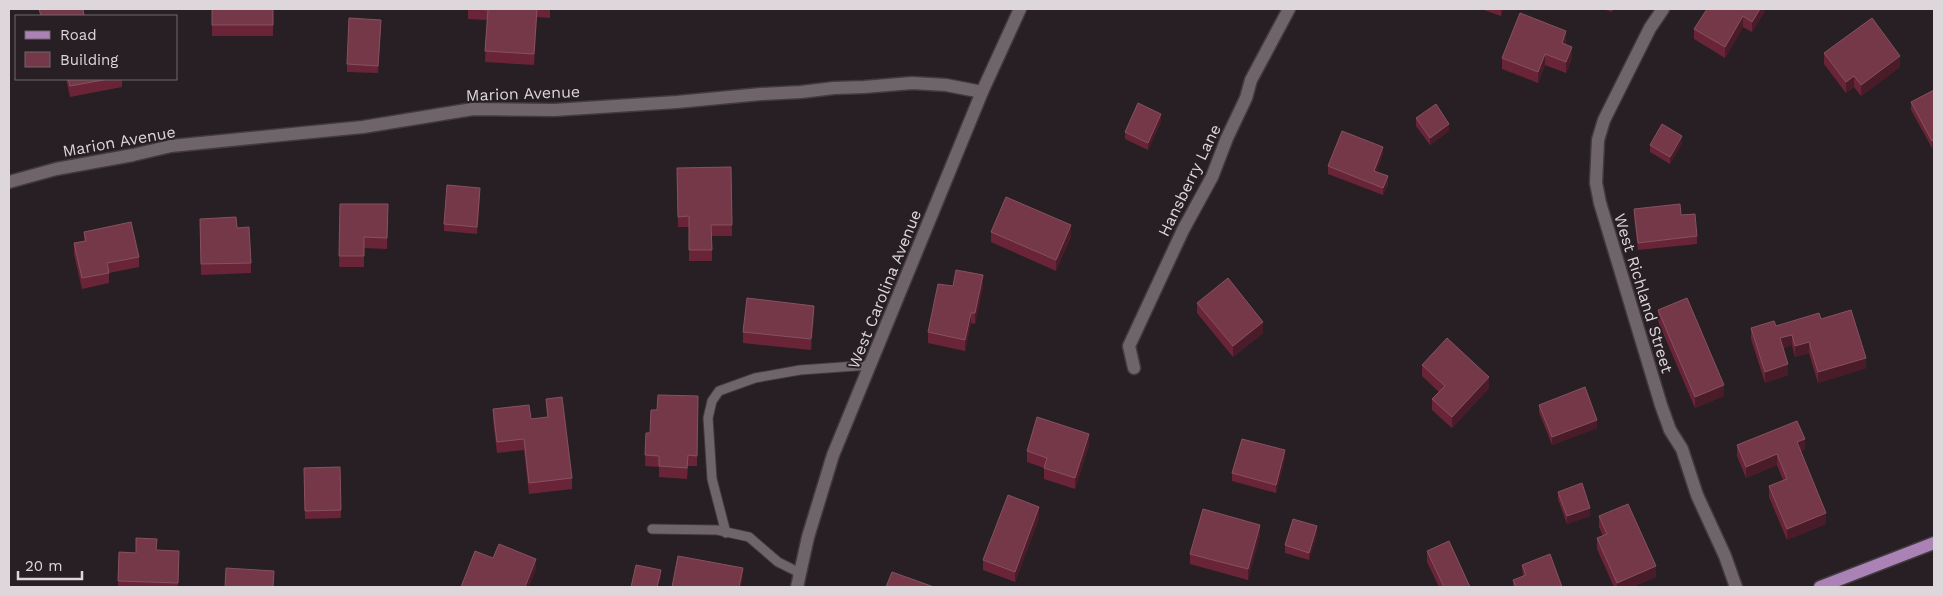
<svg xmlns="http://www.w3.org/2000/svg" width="1943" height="596" font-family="'Work Sans',sans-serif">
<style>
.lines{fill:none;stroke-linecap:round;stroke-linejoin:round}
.lane-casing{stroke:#423a3f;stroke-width:11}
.street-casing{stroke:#423a3f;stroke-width:15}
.primary-casing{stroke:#423a3f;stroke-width:15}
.lane{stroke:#70646b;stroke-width:9}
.street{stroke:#70646b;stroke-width:12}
.primary{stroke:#aa82b5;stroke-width:12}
.wall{fill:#692537}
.shaded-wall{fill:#4a1b28}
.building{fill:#753849;stroke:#865160}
.labels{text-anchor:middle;stroke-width:4;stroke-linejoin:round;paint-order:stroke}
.street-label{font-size:16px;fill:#ddd6da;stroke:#281f24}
</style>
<rect width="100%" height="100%" fill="#281f24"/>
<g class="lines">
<defs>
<g id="lane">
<path d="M 652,529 L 717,530 L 749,537 L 778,562 L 800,573"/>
<path d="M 726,533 L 712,479 L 708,418 L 712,401 L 719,391 L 755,378 L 800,370 L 870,365"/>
</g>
<g id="street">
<path d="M 1663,9 L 1650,28 L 1604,120 L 1598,140 L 1596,183 L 1600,203 L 1661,405 L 1670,430 L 1682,449 L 1697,495 L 1725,556 L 1736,587"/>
<path d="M 9,182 L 56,169 L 133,155 L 171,146 L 363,127 L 473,109 L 554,110 L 677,102 L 761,94 L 801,92 L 834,88 L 864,87 L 912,83 L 946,85 L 982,92"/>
<path d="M 1134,368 L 1129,346 L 1183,230 L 1212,177 L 1227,138 L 1246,98 L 1251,80 L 1289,9"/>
<path d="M 797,587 L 808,537 L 833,455 L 982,92 L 1020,9"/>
</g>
<path id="primary" d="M 1820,587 L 1934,543"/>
</defs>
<use href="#lane" class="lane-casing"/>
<use href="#street" class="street-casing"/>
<use href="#primary" class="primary-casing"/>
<use href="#lane" class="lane"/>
<use href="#street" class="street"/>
<use href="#primary" class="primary"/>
</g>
<g class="wall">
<rect x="212" y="9" width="61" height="27"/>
<path d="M 468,9 L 550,9 L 550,18 L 537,17 L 534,65 L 485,62 L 487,20 L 468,19 Z"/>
<path d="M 1481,9 L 1503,9 L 1501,16 Z"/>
<path d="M 1602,9 L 1613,9 L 1612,12 Z"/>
<path d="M 1766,9 L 1752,32 L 1743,27 L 1725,58 L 1694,39 L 1694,29 Z"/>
<path d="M 381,27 L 378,73 L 347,72 L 347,64 Z"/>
<path d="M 1566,42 L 1566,45 L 1572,58 L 1566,73 L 1545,65 L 1538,83 L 1502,69 L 1502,58 Z"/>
<path d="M 1824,53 L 1900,67 L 1861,96 L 1854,87 L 1846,93 L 1824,64 Z"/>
<path d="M 66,79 L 122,79 L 122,87 L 70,97 Z"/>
<path d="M 1934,90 L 1932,148 L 1911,110 L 1911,102 Z"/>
<path d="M 1416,118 L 1449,131 L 1430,145 L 1416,126 Z"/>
<path d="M 1161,122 L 1148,150 L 1125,139 L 1125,132 Z"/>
<path d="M 1682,143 L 1670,164 L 1650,152 L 1650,145 Z"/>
<path d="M 1383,154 L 1376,172 L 1388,184 L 1383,195 L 1328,174 L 1328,166 Z"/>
<path d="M 731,167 L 732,236 L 712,236 L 712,261 L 689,261 L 689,227 L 678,227 L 677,168 Z"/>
<path d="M 480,196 L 477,234 L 444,231 L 444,224 Z"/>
<path d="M 340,204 L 388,204 L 387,249 L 364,248 L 364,267 L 339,267 Z"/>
<path d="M 1634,209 L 1681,215 L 1697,236 L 1697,244 L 1638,250 L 1634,216 Z"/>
<path d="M 200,219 L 237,228 L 251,263 L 251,273 L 201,275 Z"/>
<path d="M 84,232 L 139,257 L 139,267 L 109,273 L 109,283 L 82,289 L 74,254 L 74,243 L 84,241 Z"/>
<path d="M 991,232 L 1071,236 L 1056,271 L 991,242 Z"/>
<path d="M 953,286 L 983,286 L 975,324 L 971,323 L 965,351 L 928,343 L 928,332 Z"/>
<path d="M 1197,303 L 1263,333 L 1233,357 L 1197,313 Z"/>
<path d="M 1658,310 L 1724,396 L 1695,408 L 1658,321 Z"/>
<path d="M 814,316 L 811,350 L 743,343 L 743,332 Z"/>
<path d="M 1821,319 L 1866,368 L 1818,383 L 1809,353 L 1795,357 L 1792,345 L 1783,348 L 1788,375 L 1765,383 L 1751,339 L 1751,328 L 1776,326 Z"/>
<path d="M 1422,365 L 1489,388 L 1452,428 L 1432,410 L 1432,399 L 1439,392 L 1422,376 Z"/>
<path d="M 698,396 L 697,466 L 688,466 L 687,479 L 659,477 L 659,467 L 645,466 L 646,433 L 650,433 L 657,410 Z"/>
<path d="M 546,399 L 572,478 L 572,489 L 529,494 L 524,450 L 497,453 L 493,420 L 493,409 L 531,419 L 547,417 Z"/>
<path d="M 1539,405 L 1597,428 L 1552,445 L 1539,412 Z"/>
<path d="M 1089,445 L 1075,489 L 1044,479 L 1044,468 L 1027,462 L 1027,451 Z"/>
<path d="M 1737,445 L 1805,449 L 1801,451 L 1826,524 L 1787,540 L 1769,497 L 1769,486 L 1783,480 L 1777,465 L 1746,478 L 1737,456 Z"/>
<path d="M 1285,458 L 1276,493 L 1232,481 L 1232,473 Z"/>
<path d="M 340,467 L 341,518 L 305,519 L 304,468 Z"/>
<path d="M 1558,492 L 1590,516 L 1567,524 L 1558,499 Z"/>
<path d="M 1599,516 L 1656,577 L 1632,587 L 1614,587 L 1597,549 L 1597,538 L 1603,536 L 1599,527 Z"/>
<path d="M 1039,518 L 1015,582 L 983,570 L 983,560 Z"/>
<path d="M 1317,534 L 1309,560 L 1285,553 L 1285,545 Z"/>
<path d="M 1260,535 L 1248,580 L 1190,564 L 1190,554 Z"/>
<path d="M 157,550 L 179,562 L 178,587 L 118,587 L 119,552 L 136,553 Z"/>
<path d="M 1427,551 L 1470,587 L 1439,587 L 1427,562 Z"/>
<path d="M 1522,565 L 1562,587 L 1513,587 L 1513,580 L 1523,577 Z"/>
</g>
<g class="shaded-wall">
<path d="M 537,9 L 537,17 L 534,65 L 534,54 Z"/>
<path d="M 1501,9 L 1503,9 L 1501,16 Z"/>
<path d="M 1760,9 L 1766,9 L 1752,32 L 1752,22 Z"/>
<path d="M 1743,16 L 1743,27 L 1725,58 L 1725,47 Z"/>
<path d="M 1566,31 L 1566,42 L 1562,54 L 1562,43 Z"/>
<path d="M 1572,47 L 1572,58 L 1566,73 L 1566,62 Z"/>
<path d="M 1545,54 L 1545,65 L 1538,83 L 1538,72 Z"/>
<path d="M 1900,56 L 1900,67 L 1861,96 L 1861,85 Z"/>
<path d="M 1854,76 L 1854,87 L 1846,93 L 1846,82 Z"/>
<path d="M 1161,114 L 1161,122 L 1148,150 L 1148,143 Z"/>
<path d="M 1449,124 L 1449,131 L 1430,145 L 1430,138 Z"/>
<path d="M 1682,136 L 1682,143 L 1670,164 L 1670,157 Z"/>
<path d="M 1934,140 L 1934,147 L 1932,148 L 1932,141 Z"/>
<path d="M 1383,147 L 1383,154 L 1374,178 L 1374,171 Z"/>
<path d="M 1388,176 L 1388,184 L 1383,195 L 1383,188 Z"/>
<path d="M 480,188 L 480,196 L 477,234 L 477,227 Z"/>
<path d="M 1071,225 L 1071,236 L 1056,271 L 1056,260 Z"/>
<path d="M 983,275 L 983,286 L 975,324 L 975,313 Z"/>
<path d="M 814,306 L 814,316 L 811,350 L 811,339 Z"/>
<path d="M 971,313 L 971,323 L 965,351 L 965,340 Z"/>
<path d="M 1263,322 L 1263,333 L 1233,357 L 1233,346 Z"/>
<path d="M 1792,335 L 1792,345 L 1780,349 L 1780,338 Z"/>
<path d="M 1809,342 L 1809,353 L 1795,357 L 1795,346 Z"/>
<path d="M 1866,358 L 1866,368 L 1818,383 L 1818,372 Z"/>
<path d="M 1788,364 L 1788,375 L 1765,383 L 1765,372 Z"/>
<path d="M 1489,377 L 1489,388 L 1452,428 L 1452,417 Z"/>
<path d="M 1724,385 L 1724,396 L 1695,408 L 1695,397 Z"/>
<path d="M 1597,420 L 1597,428 L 1552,445 L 1552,437 Z"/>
<path d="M 1089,434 L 1089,445 L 1075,489 L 1075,478 Z"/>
<path d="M 1805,439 L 1805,449 L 1797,453 L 1797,442 Z"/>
<path d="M 1285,450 L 1285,458 L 1276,493 L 1276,485 Z"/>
<path d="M 1777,454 L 1777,465 L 1746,478 L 1746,467 Z"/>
<path d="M 1039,507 L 1039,518 L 1015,582 L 1015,572 Z"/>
<path d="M 1590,508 L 1590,516 L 1567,524 L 1567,516 Z"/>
<path d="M 1826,513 L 1826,524 L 1787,540 L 1787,529 Z"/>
<path d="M 1260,525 L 1260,535 L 1248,580 L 1248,569 Z"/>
<path d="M 1317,526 L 1317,534 L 1309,560 L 1309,553 Z"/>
<path d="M 536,559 L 536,570 L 529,587 L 525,587 Z"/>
<path d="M 1656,566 L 1656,577 L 1632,587 L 1617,587 L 1617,583 Z"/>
<path d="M 743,568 L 743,579 L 741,587 L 739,587 Z"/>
<path d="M 661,570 L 661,578 L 658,587 L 657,587 Z"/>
</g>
<g class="building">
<path d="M 39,9 L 83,9 L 84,16 L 41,16 Z"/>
<rect x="212" y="9" width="61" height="16"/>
<path d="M 476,9 L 537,9 L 534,54 L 485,51 L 488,10 Z"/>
<path d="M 1707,9 L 1760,9 L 1752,22 L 1743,16 L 1725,47 L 1694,29 Z"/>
<path d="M 1520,13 L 1566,31 L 1562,43 L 1572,47 L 1566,62 L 1545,54 L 1538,72 L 1502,58 Z"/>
<path d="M 349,18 L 381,20 L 378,66 L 347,64 Z"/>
<path d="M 1872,18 L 1900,56 L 1861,85 L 1854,76 L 1846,82 L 1824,53 Z"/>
<path d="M 68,79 L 109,79 L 70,86 Z"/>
<path d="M 1934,90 L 1934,140 L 1932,141 L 1911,102 Z"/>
<path d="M 1138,103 L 1161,114 L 1148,143 L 1125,132 Z"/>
<path d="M 1436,104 L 1449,124 L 1430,138 L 1416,118 Z"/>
<path d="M 1662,124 L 1682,136 L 1670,157 L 1650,145 Z"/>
<path d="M 1342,131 L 1383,147 L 1374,171 L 1388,176 L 1383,188 L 1328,166 Z"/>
<path d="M 731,167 L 732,225 L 711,225 L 712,250 L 689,250 L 689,216 L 678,217 L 677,168 Z"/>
<path d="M 447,185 L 480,188 L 477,227 L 444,224 Z"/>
<path d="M 1006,197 L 1071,225 L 1056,260 L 991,232 Z"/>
<path d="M 340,204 L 388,204 L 387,238 L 364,237 L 364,256 L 339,256 Z"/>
<path d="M 1680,204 L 1681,215 L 1695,214 L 1697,236 L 1638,243 L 1634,209 Z"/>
<path d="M 236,217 L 237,228 L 249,227 L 251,263 L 201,264 L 200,219 Z"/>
<path d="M 131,222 L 139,257 L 107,263 L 109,273 L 82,278 L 74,243 L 86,241 L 84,232 Z"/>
<path d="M 956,270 L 983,275 L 975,313 L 971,313 L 965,340 L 928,332 L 938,284 L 953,286 Z"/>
<path d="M 1228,278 L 1263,322 L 1233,346 L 1197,303 Z"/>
<path d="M 747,298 L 814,306 L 811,339 L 743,332 Z"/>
<path d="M 1687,298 L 1724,385 L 1695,397 L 1658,310 Z"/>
<path d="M 1851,310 L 1866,358 L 1818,372 L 1809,342 L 1795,346 L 1792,335 L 1780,338 L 1788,364 L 1765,372 L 1751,328 L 1774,321 L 1776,326 L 1819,313 L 1821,319 Z"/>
<path d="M 1447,338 L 1489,377 L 1452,417 L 1432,399 L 1445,386 L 1422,365 Z"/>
<path d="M 1585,387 L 1597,420 L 1552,437 L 1539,405 Z"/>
<path d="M 658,395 L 698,396 L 697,456 L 688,455 L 687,468 L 659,466 L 659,456 L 645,455 L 646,433 L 650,433 L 651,410 L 657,410 Z"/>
<path d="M 562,397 L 572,478 L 529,483 L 524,439 L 497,442 L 493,409 L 529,405 L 531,419 L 548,417 L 546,399 Z"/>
<path d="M 1037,417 L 1089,434 L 1075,478 L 1044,468 L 1047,458 L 1027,451 Z"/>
<path d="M 1797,421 L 1805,439 L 1797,442 L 1826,513 L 1787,529 L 1769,486 L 1787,479 L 1777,454 L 1746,467 L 1737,445 Z"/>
<path d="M 1242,439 L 1285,450 L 1276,485 L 1232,473 Z"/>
<path d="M 340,467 L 341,510 L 305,511 L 304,468 Z"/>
<path d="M 1582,483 L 1590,508 L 1567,516 L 1558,492 Z"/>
<path d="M 1008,495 L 1039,507 L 1015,572 L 983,560 Z"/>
<path d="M 1628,504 L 1656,566 L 1617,583 L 1597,538 L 1607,534 L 1599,516 Z"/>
<path d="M 1203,509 L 1260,525 L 1248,569 L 1190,554 Z"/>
<path d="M 1293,519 L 1317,526 L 1309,553 L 1285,545 Z"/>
<path d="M 136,538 L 157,539 L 156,550 L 179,551 L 178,583 L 118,581 L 119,552 L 136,553 Z"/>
<path d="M 1449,541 L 1470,587 L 1444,587 L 1427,551 Z"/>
<path d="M 499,544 L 536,559 L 525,587 L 461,587 L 475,551 L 493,558 Z"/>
<path d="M 1550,554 L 1562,587 L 1516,587 L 1513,580 L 1526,575 L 1522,565 Z"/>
<path d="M 678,556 L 743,568 L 739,587 L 672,587 Z"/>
<path d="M 636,565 L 661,570 L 657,587 L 631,587 Z"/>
<path d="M 226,568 L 274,571 L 273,587 L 225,587 Z"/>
<path d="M 892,572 L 934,587 L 886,587 Z"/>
</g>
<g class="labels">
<g class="street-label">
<text transform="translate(523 93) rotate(-2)" y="6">Marion Avenue</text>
<text transform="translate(119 141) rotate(-10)" y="6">Marion Avenue</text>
<text transform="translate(1189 180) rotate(-64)" y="6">Hansberry Lane</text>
<text transform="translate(884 289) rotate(-68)" y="6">West Carolina Avenue</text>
<text transform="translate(1644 293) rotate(73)" y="6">West Richland Street</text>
</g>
</g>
<rect width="1943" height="596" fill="none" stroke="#ddd6da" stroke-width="20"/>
<rect x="15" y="15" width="162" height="65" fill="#281f24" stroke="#70686d"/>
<rect x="25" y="31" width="25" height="8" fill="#aa82b5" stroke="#70686d"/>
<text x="60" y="40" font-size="15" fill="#ddd6da">Road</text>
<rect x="25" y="52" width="25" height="15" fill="#753849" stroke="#70686d"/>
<text x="60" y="65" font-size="15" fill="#ddd6da">Building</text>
<path d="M18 571v8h64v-8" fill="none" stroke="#ddd6da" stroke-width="2.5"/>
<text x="25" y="571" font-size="15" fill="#ddd6da" stroke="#281f24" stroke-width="4" paint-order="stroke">20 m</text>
</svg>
